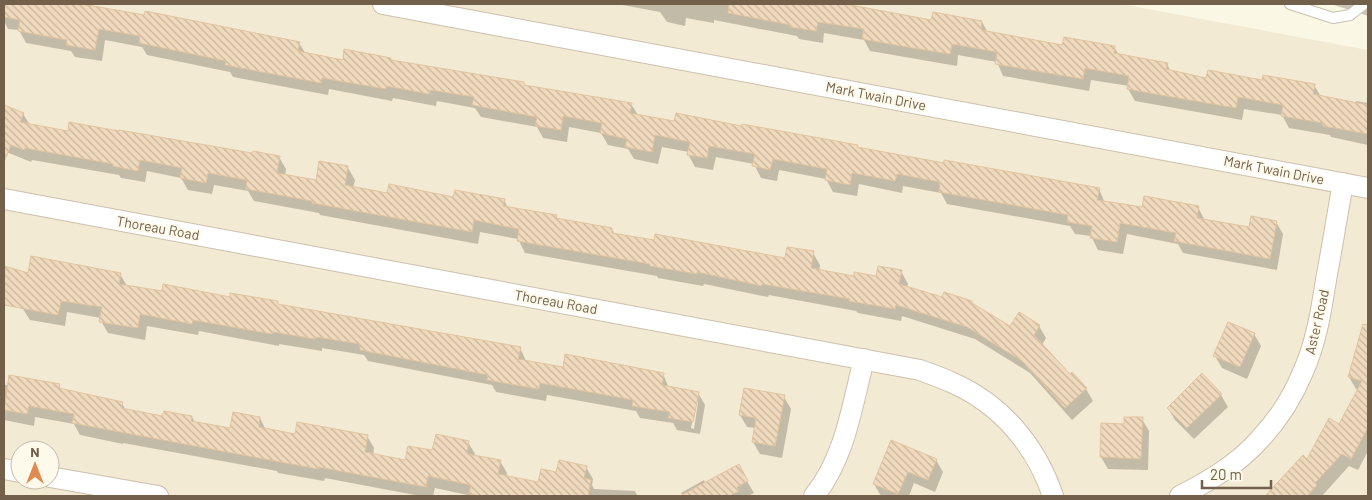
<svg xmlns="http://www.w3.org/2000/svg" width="1372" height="500" font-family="Barlow,sans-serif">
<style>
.residential{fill:#f3ead3;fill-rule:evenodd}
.shadow{fill:#0003;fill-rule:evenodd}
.building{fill:url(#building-back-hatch);stroke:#e1c49f}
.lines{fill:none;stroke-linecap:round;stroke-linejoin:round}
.service-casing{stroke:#ccc0ac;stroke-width:12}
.minor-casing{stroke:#ccc0ac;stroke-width:22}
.service{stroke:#fff;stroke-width:10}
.minor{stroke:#fff;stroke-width:20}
.labels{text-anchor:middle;stroke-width:4;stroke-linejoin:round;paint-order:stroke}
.street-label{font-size:14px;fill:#73604b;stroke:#fefaeb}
</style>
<defs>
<pattern id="building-back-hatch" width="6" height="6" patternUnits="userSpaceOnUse" patternTransform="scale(1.25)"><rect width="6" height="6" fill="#f0dabd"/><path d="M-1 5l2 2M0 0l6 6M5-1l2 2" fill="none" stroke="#c7b49c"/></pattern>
</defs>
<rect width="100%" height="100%" fill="#fbf7e5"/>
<path class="residential" d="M 4,4 L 1121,4 L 1368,50 L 1368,496 L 4,496 ZM 20,450 L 50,450 L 50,480 L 20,480 Z"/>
<g class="shadow">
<path d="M 4,4 L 75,4 L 299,43 L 306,54 L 344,61 L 391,59 L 392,61 L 524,83 L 525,86 L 631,104 L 638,115 L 675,122 L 742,128 L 857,146 L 858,148 L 945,165 L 1099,189 L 1105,203 L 1143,209 L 1198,207 L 1205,221 L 1250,229 L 1276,222 L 1283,234 L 1277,270 L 1183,253 L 1178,244 L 1127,234 L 1123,254 L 1098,250 L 1091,236 L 1075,234 L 1070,226 L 947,204 L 941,193 L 903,186 L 902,193 L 859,184 L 857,196 L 833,192 L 826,179 L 779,170 L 777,181 L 761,178 L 754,164 L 716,157 L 713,170 L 695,167 L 688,154 L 689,152 L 662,147 L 658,164 L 634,159 L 628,149 L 608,145 L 601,133 L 569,127 L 567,142 L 543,138 L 537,127 L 481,117 L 475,108 L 437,101 L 436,106 L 393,98 L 392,101 L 329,89 L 328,95 L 233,77 L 230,72 L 147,55 L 142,47 L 105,40 L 102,61 L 75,57 L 71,51 L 26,43 L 19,30 L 8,29 L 4,21 Z"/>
<path d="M 617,4 L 787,4 L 795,5 L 795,4 L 851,4 L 852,6 L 932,21 L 982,22 L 988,33 L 1063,46 L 1114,47 L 1119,55 L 1167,64 L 1171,72 L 1207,79 L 1314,85 L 1321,97 L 1356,104 L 1356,101 L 1368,103 L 1368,145 L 1331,137 L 1330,135 L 1289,128 L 1282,115 L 1244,109 L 1242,120 L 1135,101 L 1128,89 L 1129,86 L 1091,80 L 1089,91 L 1003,76 L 997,62 L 958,55 L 957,66 L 870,51 L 864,40 L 824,33 L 823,43 L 799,39 L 797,36 L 714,20 L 714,23 L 686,18 L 685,26 L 667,22 L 660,12 Z"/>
<path d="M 1331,4 L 1368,4 L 1368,16 Z"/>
<path d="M 4,107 L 23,114 L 30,125 L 69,132 L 279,157 L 286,169 L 285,176 L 317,181 L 348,168 L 355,180 L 353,188 L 388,194 L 504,200 L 508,208 L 556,216 L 558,220 L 612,229 L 615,235 L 786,259 L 813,253 L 820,265 L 819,271 L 855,277 L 877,277 L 901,271 L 908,284 L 907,287 L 973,306 L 1010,328 L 1039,326 L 1046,338 L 1042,345 L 1070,376 L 1072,374 L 1086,389 L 1093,401 L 1072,420 L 1030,373 L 975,339 L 902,316 L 901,321 L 858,313 L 856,311 L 769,295 L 768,297 L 704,284 L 703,286 L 658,278 L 657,276 L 525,253 L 518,239 L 480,232 L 478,244 L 320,215 L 319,213 L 254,201 L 248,191 L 214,185 L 212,194 L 188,190 L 181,178 L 147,171 L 145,182 L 121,178 L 119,175 L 32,160 L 31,162 L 4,151 Z"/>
<path d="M 4,268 L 29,275 L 120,274 L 127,286 L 163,293 L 278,303 L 279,305 L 520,348 L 526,361 L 564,368 L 663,374 L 669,388 L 698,393 L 705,405 L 700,434 L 677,430 L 673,423 L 640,418 L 636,411 L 547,395 L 546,401 L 496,392 L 492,385 L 368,361 L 364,355 L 322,348 L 322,351 L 279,344 L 279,346 L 199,331 L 198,335 L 147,326 L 145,340 L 108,333 L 101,321 L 101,318 L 67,312 L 65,326 L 30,320 L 23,309 L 4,303 ZM 696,402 L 698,402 L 694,429 L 691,428 Z"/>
<path d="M 1254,334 L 1261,346 L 1247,379 L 1222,368 L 1215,356 Z"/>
<path d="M 1361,335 L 1368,337 L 1368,451 L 1358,470 L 1349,466 L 1322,496 L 1267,496 L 1303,457 L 1307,461 L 1339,425 L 1359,390 L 1356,389 L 1349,377 Z"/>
<path d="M 4,385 L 59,386 L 62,390 L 122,403 L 126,411 L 163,418 L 192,417 L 195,423 L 231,430 L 260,418 L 266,430 L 296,436 L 367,436 L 374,448 L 373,455 L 406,461 L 468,442 L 475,454 L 475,456 L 500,461 L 507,473 L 506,477 L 539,484 L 557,474 L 586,467 L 593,479 L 592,485 L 594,489 L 635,491 L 637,495 L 655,496 L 472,496 L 435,488 L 433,496 L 420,496 L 325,478 L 324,481 L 278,473 L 277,471 L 123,443 L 123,444 L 80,435 L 74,424 L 35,417 L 34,426 L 4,420 Z"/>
<path d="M 1221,395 L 1228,407 L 1194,439 L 1175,420 L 1168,408 Z"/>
<path d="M 784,397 L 791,409 L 782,458 L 760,454 L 753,442 L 756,428 L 747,427 L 740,415 Z"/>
<path d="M 1142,419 L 1149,431 L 1148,470 L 1108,469 L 1101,457 L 1126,425 Z"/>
<path d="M 936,460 L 943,472 L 935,492 L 914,483 L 909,496 L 881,496 L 874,484 Z"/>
<path d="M 738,466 L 754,493 L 748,496 L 683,496 L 681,493 L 704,480 L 706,484 Z"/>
</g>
<g class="building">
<path d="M 4,4 L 82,4 L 144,15 L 145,11 L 300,42 L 298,51 L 343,60 L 344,49 L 391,58 L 391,60 L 524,82 L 524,85 L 632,103 L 630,113 L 674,121 L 676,113 L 741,126 L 742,124 L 858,145 L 857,147 L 944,163 L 944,160 L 1100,188 L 1097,200 L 1142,207 L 1144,196 L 1199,206 L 1197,218 L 1249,227 L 1251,216 L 1277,221 L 1270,259 L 1174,241 L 1176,233 L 1120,223 L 1117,242 L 1090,238 L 1092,226 L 1067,222 L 1068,215 L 939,192 L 940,182 L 897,174 L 895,181 L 852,173 L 850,185 L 825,180 L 827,169 L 773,159 L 770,170 L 752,166 L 755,154 L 709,146 L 707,158 L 687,155 L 690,142 L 655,135 L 652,152 L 625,147 L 627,139 L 600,133 L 602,123 L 563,116 L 561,130 L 535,126 L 537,117 L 472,105 L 474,97 L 430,90 L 429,94 L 386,86 L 386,89 L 322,78 L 321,83 L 225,65 L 226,61 L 139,43 L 140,36 L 99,29 L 95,50 L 66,45 L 67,40 L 18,31 L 20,20 L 4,17 Z"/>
<path d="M 729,4 L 845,4 L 931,20 L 933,12 L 982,21 L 981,30 L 1062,45 L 1064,37 L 1115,46 L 1114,53 L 1168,63 L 1166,69 L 1188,74 L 1206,78 L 1208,70 L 1262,80 L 1263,75 L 1315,84 L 1313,94 L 1368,105 L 1368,134 L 1323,126 L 1323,123 L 1281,116 L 1283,105 L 1238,97 L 1236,108 L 1172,97 L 1127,89 L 1129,76 L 1085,68 L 1083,79 L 995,64 L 997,52 L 952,44 L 950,54 L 907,47 L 862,39 L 864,29 L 818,22 L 816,31 L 790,27 L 791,25 L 728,13 Z"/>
<path d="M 4,105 L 24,113 L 20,122 L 68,131 L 69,122 L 119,131 L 119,130 L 252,153 L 253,151 L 280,156 L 277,173 L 316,180 L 319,161 L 348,166 L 345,185 L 387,193 L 389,184 L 453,197 L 455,190 L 505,199 L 503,206 L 557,215 L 556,218 L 612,228 L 612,233 L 654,240 L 655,234 L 785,258 L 787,247 L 814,251 L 811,268 L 854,276 L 854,272 L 876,276 L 878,266 L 902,270 L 899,284 L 942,297 L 944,292 L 972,301 L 972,303 L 1010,326 L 1019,312 L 1040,325 L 1034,335 L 1070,374 L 1072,372 L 1087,388 L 1065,408 L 1022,361 L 967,327 L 896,305 L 895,309 L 849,301 L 850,299 L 762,284 L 762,286 L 697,272 L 697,274 L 650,266 L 650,264 L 517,241 L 519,229 L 474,220 L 472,232 L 312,203 L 312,201 L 246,189 L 247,180 L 208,173 L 206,183 L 180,178 L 182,168 L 140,160 L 138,171 L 113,166 L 113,164 L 25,148 L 24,150 L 11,145 L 4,162 Z"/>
<path d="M 31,256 L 121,273 L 119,284 L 162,291 L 163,284 L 230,297 L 230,293 L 278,301 L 278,304 L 521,347 L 518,359 L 563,367 L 565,354 L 664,373 L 662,385 L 699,392 L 693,422 L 668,418 L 670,412 L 632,406 L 633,400 L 540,383 L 539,389 L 487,380 L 488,375 L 360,350 L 360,344 L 316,337 L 315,339 L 273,332 L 272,334 L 193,320 L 192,324 L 140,314 L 138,328 L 99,322 L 102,307 L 61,301 L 58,315 L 4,305 L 4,266 L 28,273 Z"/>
<path d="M 1228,322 L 1255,333 L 1240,367 L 1213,356 Z"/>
<path d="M 1363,324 L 1368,325 L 1368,427 L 1351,459 L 1342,454 L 1315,483 L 1317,485 L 1307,496 L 1265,496 L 1303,455 L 1307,459 L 1329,418 L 1339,424 L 1362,381 L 1348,377 Z"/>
<path d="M 1202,373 L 1222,394 L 1187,428 L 1167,408 Z"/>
<path d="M 9,375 L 60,384 L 59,388 L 123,402 L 121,408 L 162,416 L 164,411 L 192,416 L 191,421 L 230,428 L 233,412 L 260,417 L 259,427 L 295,434 L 297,422 L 368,435 L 365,452 L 405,460 L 408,446 L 432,450 L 436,434 L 469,441 L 467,454 L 501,460 L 498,474 L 538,482 L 541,469 L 556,472 L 559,460 L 587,466 L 584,478 L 591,480 L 588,496 L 481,496 L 469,494 L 471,485 L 428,476 L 426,487 L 318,467 L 318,469 L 72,423 L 74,414 L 29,406 L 27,414 L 4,410 Z"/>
<path d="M 744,388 L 785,395 L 775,446 L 752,442 L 756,418 L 739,415 Z"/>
<path d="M 1124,417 L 1143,417 L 1141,459 L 1100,457 L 1101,423 L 1124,424 Z"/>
<path d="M 891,440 L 937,459 L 928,480 L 908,472 L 898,494 L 873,484 Z"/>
<path d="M 739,464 L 748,481 L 737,487 L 739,491 L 729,496 L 680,496 Z"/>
</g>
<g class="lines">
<defs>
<path id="service" d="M 1290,4 L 1333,18 L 1350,15 L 1364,4"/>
<g id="minor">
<path d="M 383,4 L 1368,188"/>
<path d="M 4,199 L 920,370 C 931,374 942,378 953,383 C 1002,405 1036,446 1053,496"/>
<path d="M 4,469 L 20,472"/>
<path d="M 50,477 L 158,496"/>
<path d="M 814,496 C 845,458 852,406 864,359"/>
<path d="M 1180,496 C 1209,481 1238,464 1260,439 C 1278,420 1293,396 1303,372 C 1316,343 1321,312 1326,280 C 1332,248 1337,216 1343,183"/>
</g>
</defs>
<use href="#service" class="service-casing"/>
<use href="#minor" class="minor-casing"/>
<use href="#service" class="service"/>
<use href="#minor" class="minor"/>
</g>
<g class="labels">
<g class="street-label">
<text transform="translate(876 96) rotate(11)" y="5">Mark Twain Drive</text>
<text transform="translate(1274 170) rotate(11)" y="5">Mark Twain Drive</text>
<text transform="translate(158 228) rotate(10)" y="5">Thoreau Road</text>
<text transform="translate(556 302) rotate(10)" y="5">Thoreau Road</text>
<text transform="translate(1317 322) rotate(-77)" y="5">Aster Road</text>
</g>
</g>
<rect width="1372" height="500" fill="none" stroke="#73604b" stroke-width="10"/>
<g transform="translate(35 465)"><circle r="24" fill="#fefaeb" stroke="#c6bcab"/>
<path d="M0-4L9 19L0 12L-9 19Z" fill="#e08a4f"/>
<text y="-8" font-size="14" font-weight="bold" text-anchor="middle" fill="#73604b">N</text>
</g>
<path d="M1202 480v8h69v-8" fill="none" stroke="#73604b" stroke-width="2.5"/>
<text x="1210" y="480" font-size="15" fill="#73604b" stroke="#fefaeb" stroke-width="4" paint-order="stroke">20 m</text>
</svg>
